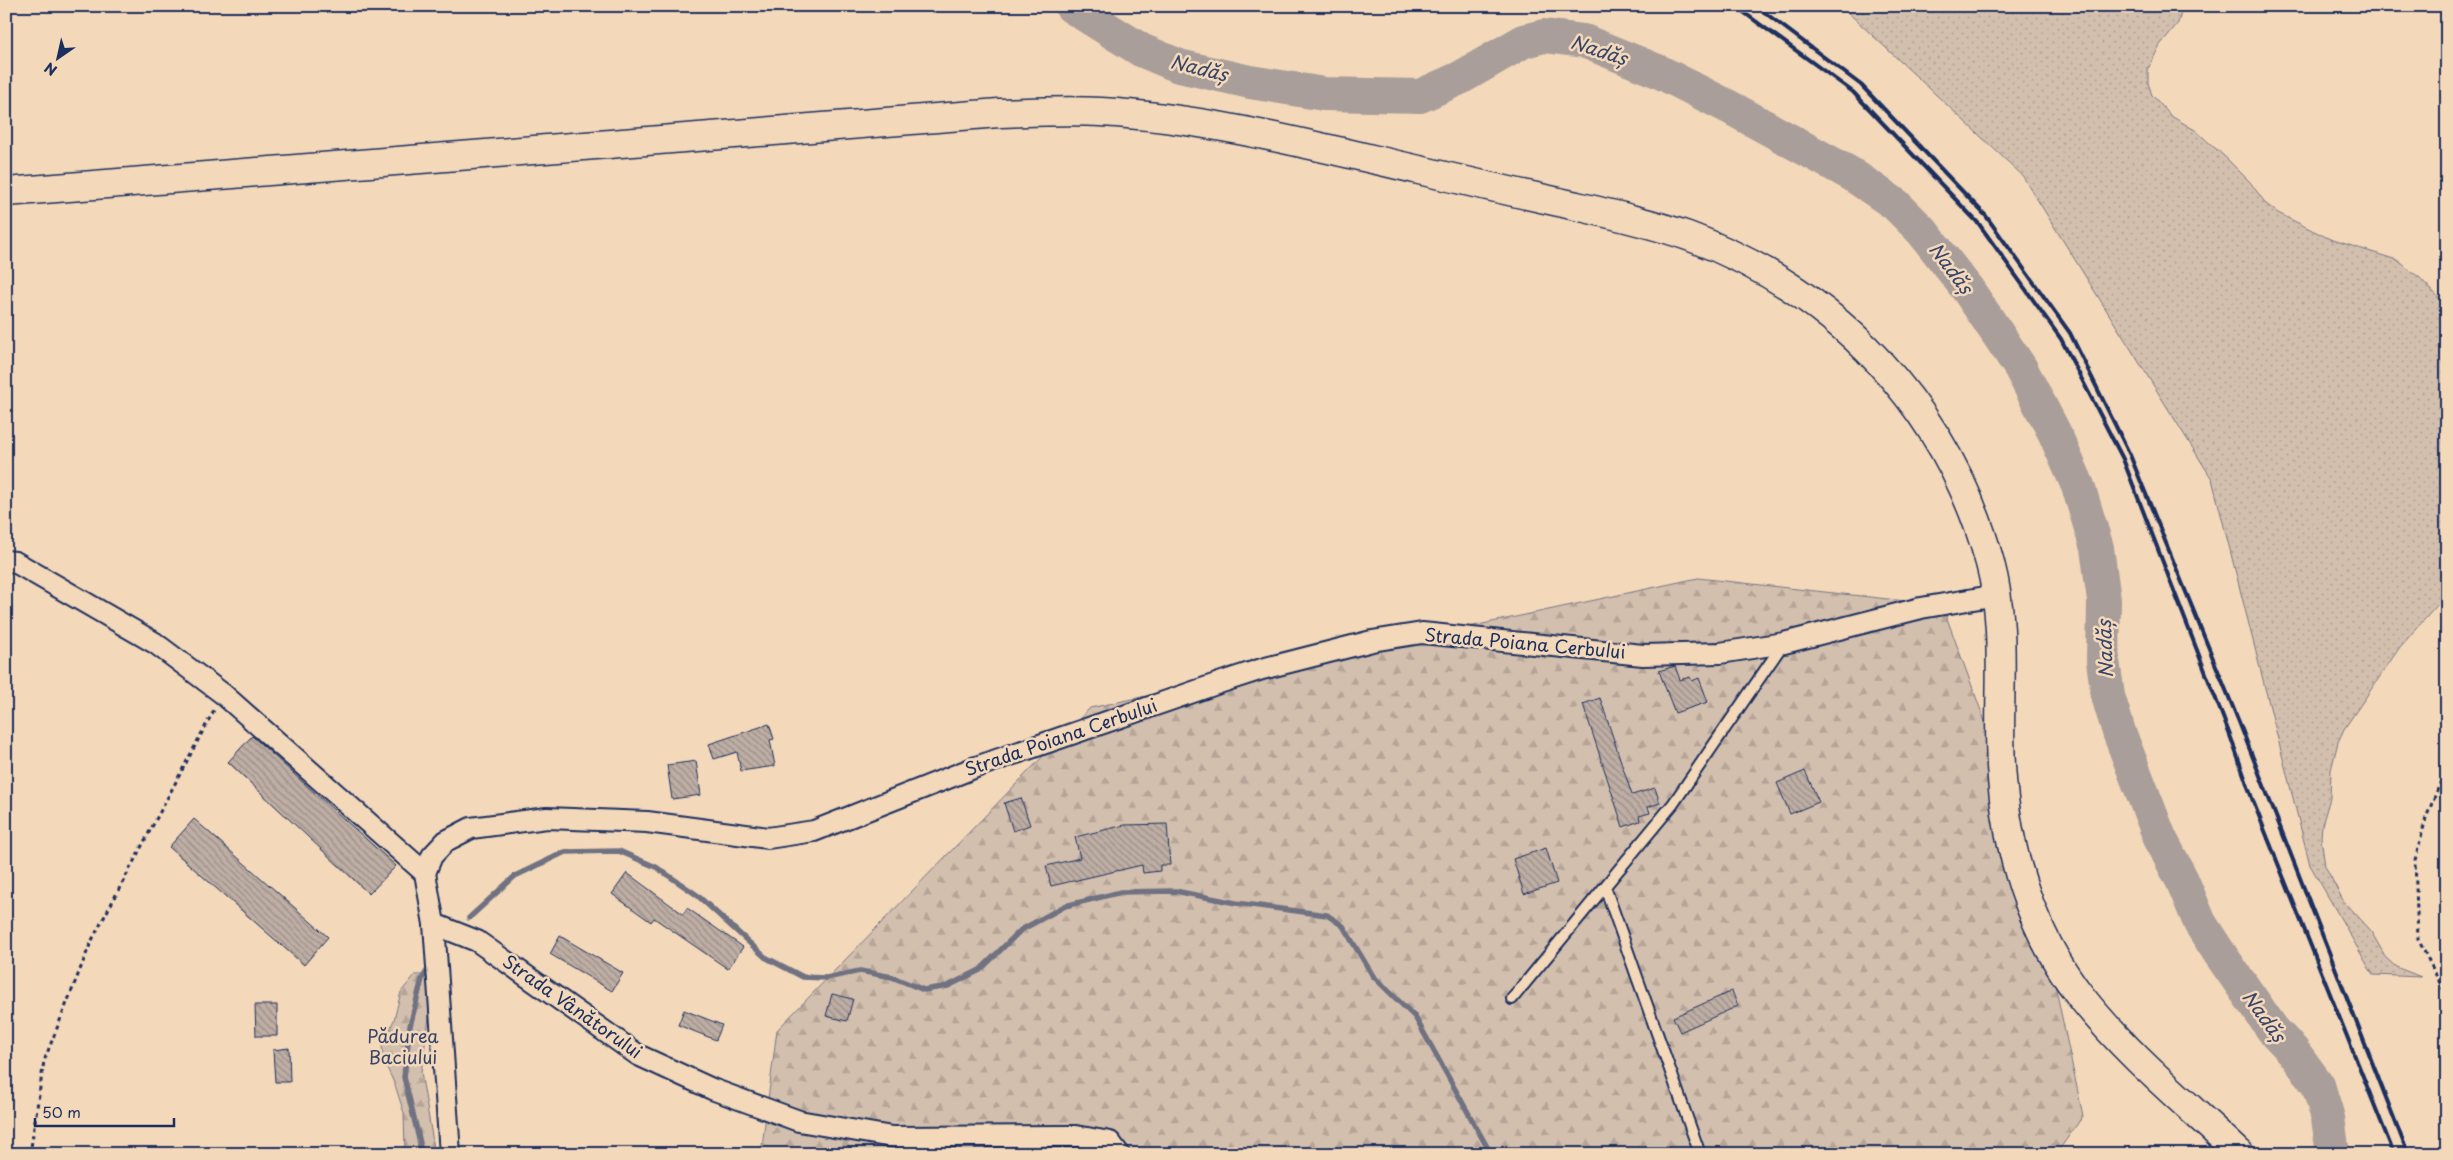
<svg xmlns="http://www.w3.org/2000/svg" width="2453" height="1160" font-family="'Playpen Sans',sans-serif">
<style>
.grass{fill:url(#grass-dots);stroke:#777786}
.forest{fill:url(#forest-firs);stroke:#777786}
.lines{fill:none;stroke-linecap:round;stroke-linejoin:round}
.stream{stroke:#707282;stroke-width:5.5}
.river{stroke:#a99e9a;stroke-width:34}
.building{fill:url(#building-back-hatch);stroke:#1b2f5e}
.lane-casing{stroke:#1b2f5e;stroke-width:14}
.street-casing{stroke:#1b2f5e;stroke-width:24}
.primary-casing{stroke:#1b2f5e;stroke-width:31}
.path{stroke:#1b2f5e;stroke-width:3;stroke-dasharray:4 4;stroke-linecap:butt}
.lane{stroke:#f3d8ba;stroke-width:10}
.street{stroke:#f3d8ba;stroke-width:20}
.primary{stroke:#f3d8ba;stroke-width:28}
.rail{stroke:#1b2f5e;stroke-width:4}
.labels{text-anchor:middle;stroke-width:5;stroke-linejoin:round;paint-order:stroke}
.street-label{font-size:18px;fill:#1b2f5e;stroke:#f3d8ba}
.park-label{font-size:18px;fill:#37456a;stroke:#f3d8ba}
.water-label{font-size:19px;font-style:italic;fill:#37456a;stroke:#f3d8ba}
</style>
<defs>
<pattern id="grass-dots" width="8" height="8" patternUnits="userSpaceOnUse" patternTransform="scale(1.25)"><rect width="8" height="8" fill="#d3bfad"/><path d="M2 2h.1M6 6h.1" fill="none" stroke="#b5a497" stroke-width="1.8" stroke-linecap="round"/></pattern>
<pattern id="forest-firs" width="22" height="20" patternUnits="userSpaceOnUse" patternTransform="scale(1.25)"><rect width="22" height="20" fill="#d3bfad"/><path d="M5 1l3.5 6h-7zM16 11l3.5 6h-7z" fill="#b5a497"/></pattern>
<pattern id="building-back-hatch" width="6" height="6" patternUnits="userSpaceOnUse" patternTransform="scale(1.25)"><rect width="6" height="6" fill="#beaea4"/><path d="M-1 5l2 2M0 0l6 6M5-1l2 2" fill="none" stroke="#9a8e89"/></pattern>
</defs>
<rect width="100%" height="100%" fill="#f3d8ba"/>
<filter id="ink" filterUnits="userSpaceOnUse"><feTurbulence type="fractalNoise" baseFrequency=".02" numOctaves="2"/><feDisplacementMap in="SourceGraphic" scale="10" xChannelSelector="R" yChannelSelector="G"/><feConvolveMatrix kernelMatrix="1 2 1 2 8 2 1 2 1" color-interpolation-filters="sRGB"/></filter>
<g filter="url(#ink)">
<path class="grass" d="M 1841,6 L 2183,6 L 2178,23 L 2160,45 L 2148,69 L 2148,83 L 2152,95 L 2171,116 L 2195,130 L 2225,157 L 2250,182 L 2266,204 L 2278,213 L 2330,239 L 2397,260 L 2420,278 L 2447,306 L 2447,594 L 2400,647 L 2344,729 L 2338,742 L 2331,770 L 2330,798 L 2322,825 L 2321,838 L 2325,866 L 2344,902 L 2372,933 L 2386,958 L 2396,967 L 2421,977 L 2373,975 L 2310,865 L 2212,479 L 2022,175 Z"/>
<g class="forest">
<path d="M 1698,578 L 1942,605 L 2018,811 L 2083,1116 L 2056,1154 L 761,1154 L 777,1030 L 1090,708 Z"/>
<path d="M 415,975 L 423,975 L 430,981 L 431,1004 L 421,1072 L 435,1154 L 405,1154 L 404,1113 L 395,1085 L 383,1059 L 382,1045 L 394,1020 L 401,992 Z"/>
</g>
<g class="lines">
<g class="stream">
<path d="M 469,918 L 515,876 L 565,852 L 619,851 L 656,867 L 697,895 L 765,957 L 803,977 L 826,978 L 860,971 L 892,977 L 924,990 L 948,986 L 980,970 L 1021,930 L 1065,906 L 1121,892 L 1175,891 L 1236,903 L 1327,915 L 1343,926 L 1373,976 L 1415,1017 L 1491,1154"/>
<path d="M 419,1154 L 420,1143 L 404,1077 L 410,1026 L 422,979 L 431,965"/>
</g>
<path class="river" d="M 1071,6 L 1141,50 L 1179,66 L 1250,82 L 1324,94 L 1420,96 L 1460,78 L 1524,41 L 1544,36 L 1584,41 L 1660,72 L 1731,108 L 1851,174 L 1895,204 L 1922,231 L 1968,290 L 2020,367 L 2054,432 L 2078,486 L 2097,548 L 2104,600 L 2103,661 L 2108,696 L 2119,732 L 2160,838 L 2182,880 L 2200,923 L 2220,954 L 2273,1030 L 2293,1051 L 2318,1085 L 2328,1118 L 2333,1154"/>
</g>
<g class="building">
<path d="M 1675,666 L 1680,680 L 1690,677 L 1692,681 L 1699,678 L 1708,702 L 1675,713 L 1659,671 Z"/>
<path d="M 1600,698 L 1632,795 L 1655,788 L 1660,803 L 1648,807 L 1650,813 L 1639,816 L 1640,821 L 1623,827 L 1583,704 Z"/>
<path d="M 769,724 L 774,739 L 770,740 L 775,766 L 741,771 L 737,752 L 714,759 L 709,744 Z"/>
<path d="M 252,736 L 396,866 L 369,894 L 228,762 Z"/>
<path d="M 696,761 L 701,795 L 672,799 L 667,765 Z"/>
<path d="M 1805,771 L 1819,802 L 1790,814 L 1777,783 Z"/>
<path d="M 1021,798 L 1030,825 L 1013,831 L 1004,803 Z"/>
<path d="M 194,819 L 328,937 L 304,965 L 169,847 Z"/>
<path d="M 1167,824 L 1170,865 L 1160,865 L 1160,871 L 1143,873 L 1142,865 L 1051,886 L 1046,866 L 1080,858 L 1075,837 L 1125,825 Z"/>
<path d="M 1546,848 L 1557,883 L 1524,894 L 1513,859 Z"/>
<path d="M 627,873 L 683,914 L 687,908 L 743,947 L 728,969 L 654,918 L 651,922 L 612,894 Z"/>
<path d="M 560,936 L 623,973 L 612,991 L 550,954 Z"/>
<path d="M 1732,991 L 1738,1006 L 1680,1032 L 1673,1017 Z"/>
<path d="M 832,994 L 853,999 L 847,1021 L 826,1016 Z"/>
<path d="M 255,1005 L 277,1005 L 277,1036 L 256,1036 Z"/>
<path d="M 684,1010 L 722,1025 L 716,1040 L 678,1025 Z"/>
<path d="M 289,1048 L 290,1082 L 275,1082 L 273,1050 Z"/>
</g>
<g class="lines">
<defs>
<g id="lane">
<path d="M 1605,887 L 1700,1154"/>
<path d="M 1512,999 L 1673,804 L 1783,644"/>
</g>
<g id="street">
<path d="M 6,561 L 15,562 L 155,643 L 223,694 L 425,873"/>
<path d="M 434,924 L 477,941 L 638,1055 L 712,1089 L 799,1121 L 892,1137 L 1076,1136 L 1110,1142 L 1119,1154"/>
<path d="M 450,1154 L 434,924 L 425,873 L 432,856 L 446,841 L 471,828 L 547,818 L 647,822 L 768,838 L 814,831 L 976,767 L 1225,681 L 1262,669 L 1372,641 L 1422,633 L 1643,655 L 1720,653 L 1784,643 L 1921,608 L 1997,595"/>
</g>
<path id="primary" d="M 6,192 L 999,113 C 1033,112 1067,110 1101,112 C 1208,118 1315,146 1419,170 C 1470,182 1521,194 1572,205 C 1611,214 1651,223 1688,236 C 1837,291 1948,408 1990,563 C 2008,629 1997,698 2001,766 C 2006,848 2030,932 2082,998 C 2128,1056 2186,1103 2240,1154"/>
</defs>
<use href="#lane" class="lane-casing"/>
<use href="#street" class="street-casing"/>
<use href="#primary" class="primary-casing"/>
<g class="path">
<path d="M 2447,766 L 2426,818 L 2415,860 L 2418,939 L 2447,997"/>
<path d="M 30,1154 L 44,1061 L 91,942 L 214,710"/>
</g>
<use href="#lane" class="lane"/>
<use href="#street" class="street"/>
<use href="#primary" class="primary"/>
<g class="rail">
<path d="M 1735,6 L 1853,92 L 1979,224 L 2061,339 L 2123,459 L 2231,738 L 2253,801 L 2394,1154"/>
<path d="M 1756,6 L 1861,85 L 1986,216 L 2070,333 L 2130,455 L 2239,722 L 2408,1154"/>
</g>
</g>
</g>
<g class="labels">
<g class="street-label">
<text transform="translate(1525 644) rotate(5)" y="6">Strada Poiana Cerbului</text>
<text transform="translate(1061 738) rotate(-19)" y="6">Strada Poiana Cerbului</text>
<text transform="translate(572 1007) rotate(35)" y="6">Strada Vânătorului</text>
</g>
<g class="park-label">
<text x="403" y="1043">Pădurea<tspan x="403" dy="21">Baciului</tspan></text>
</g>
<g class="water-label">
<text transform="translate(1599 50) rotate(18)" y="7">Nadăș</text>
<text transform="translate(1199 68) rotate(14)" y="7">Nadăș</text>
<text transform="translate(1951 268) rotate(53)" y="7">Nadăș</text>
<text transform="translate(2105 649) rotate(-92)" y="7">Nadăș</text>
<text transform="translate(2264 1016) rotate(54)" y="7">Nadăș</text>
</g>
</g>
<rect width="2453" height="1160" fill="none" stroke="#f3d8ba" stroke-width="25"/>
<rect x="12" y="12" width="2428" height="1135" fill="none" stroke="#1b2f5e" stroke-width="2" filter="url(#ink)"/>
<g transform="translate(58 58) rotate(214)" stroke="#f3d8ba" stroke-width="4" paint-order="stroke">
<path d="M0-4L9 19L0 12L-9 19Z" fill="#1b2f5e"/>
<text y="-8" font-size="14" font-weight="bold" text-anchor="middle" fill="#1b2f5e">N</text>
</g>
<path d="M35 1118v8h139v-8" fill="none" stroke="#1b2f5e" stroke-width="2.5"/>
<text x="42" y="1118" font-size="15" fill="#1b2f5e" stroke="#f3d8ba" stroke-width="4" paint-order="stroke">50 m</text>
</svg>
